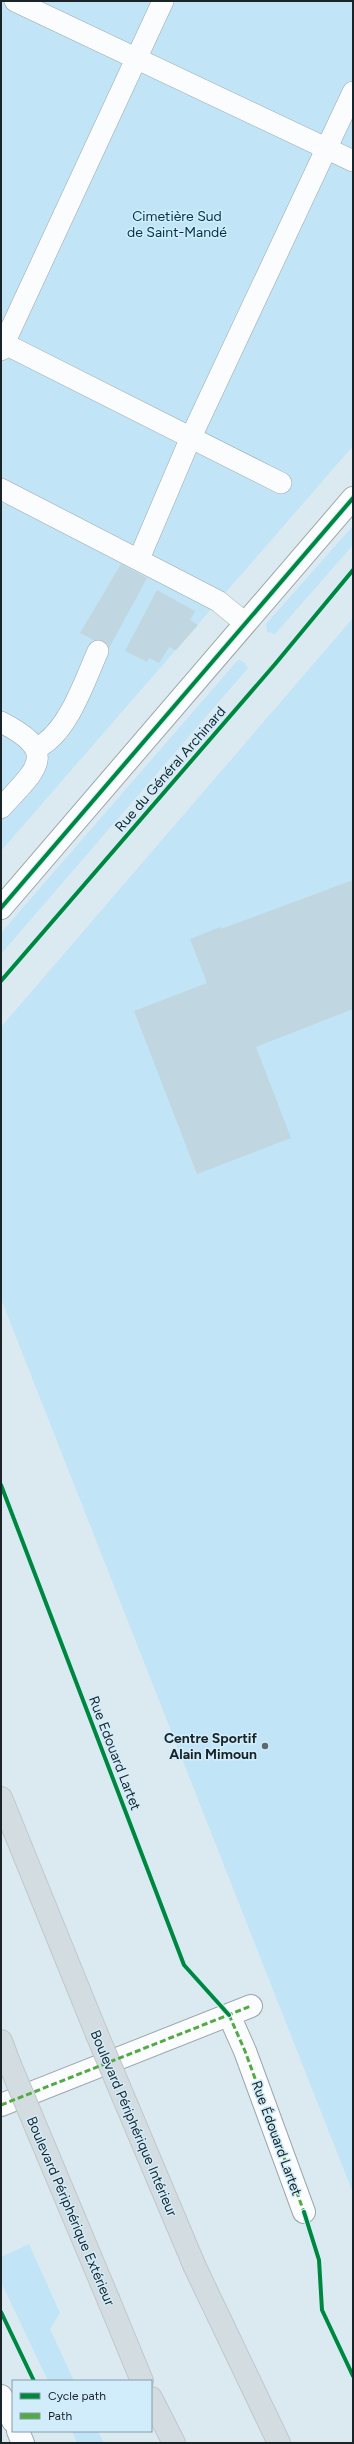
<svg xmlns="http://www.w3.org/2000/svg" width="354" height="2444" font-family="Figtree,sans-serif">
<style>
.green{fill:#c1e5f6}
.building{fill:#c0d6e0}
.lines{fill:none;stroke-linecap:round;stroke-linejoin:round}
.service-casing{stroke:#9ba7ad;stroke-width:22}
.minor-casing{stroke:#9ba7ad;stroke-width:24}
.tertiary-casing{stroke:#9ba7ad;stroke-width:24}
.trunk-casing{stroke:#c0c8cb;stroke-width:24}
.service{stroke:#fafcfd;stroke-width:21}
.minor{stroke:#fafcfd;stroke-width:22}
.tertiary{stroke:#fafcfd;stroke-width:22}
.trunk{stroke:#d2dce1;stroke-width:22}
.trunk-bridge-casing{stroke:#c0c8cb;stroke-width:24;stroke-linecap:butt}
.trunk-bridge{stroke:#d2dce1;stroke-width:22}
.quiet{stroke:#52aa44;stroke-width:3;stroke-dasharray:6 3;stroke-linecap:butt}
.cycleway-casing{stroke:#d1edfb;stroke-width:6}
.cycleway{stroke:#00873e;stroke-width:4}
.poi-dot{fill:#5d696e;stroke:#d1edfb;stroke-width:1.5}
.labels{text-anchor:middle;stroke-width:3;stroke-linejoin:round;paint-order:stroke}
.park-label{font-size:14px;fill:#013345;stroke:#d1edfb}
.street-label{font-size:14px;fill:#192328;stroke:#d1edfb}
.poi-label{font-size:14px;font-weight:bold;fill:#192328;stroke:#d1edfb;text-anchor:end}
</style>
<rect width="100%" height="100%" fill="#dbeaf1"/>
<g class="green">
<path d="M 1,1 L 353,1 L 353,446 L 1,851 Z"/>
<path d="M 353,526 L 353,545 L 275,634 L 267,632 L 266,624 Z"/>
<path d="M 353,618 L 353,2193 L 1,1299 L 1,1027 Z"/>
<path d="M 238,660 L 244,662 L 248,668 L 1,954 L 1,933 Z"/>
<path d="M 29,2244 L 60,2313 L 50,2329 L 74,2381 L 48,2381 L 1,2282 L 1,2257 Z"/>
<path d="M 72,2431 L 98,2431 L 104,2443 L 77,2443 Z"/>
</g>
<g class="building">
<path d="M 121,564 L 147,578 L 109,648 L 80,633 Z"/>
<path d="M 157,590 L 195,611 L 190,620 L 198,625 L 176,650 L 169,647 L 159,663 L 149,658 L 147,662 L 125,651 Z"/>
<path d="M 353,880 L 353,1009 L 256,1047 L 291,1138 L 197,1174 L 134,1011 L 207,983 L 190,939 L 220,927 L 221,929 Z"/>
</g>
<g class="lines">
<defs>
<g id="service">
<path d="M 15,1 L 353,161"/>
<path d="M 1,342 L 281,483"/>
<path d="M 1,350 L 163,1"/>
<path d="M 1,489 L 218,601 L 245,623"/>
<path d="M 139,559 L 191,437 L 353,92"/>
<path d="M 1,722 C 62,753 35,770 1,808"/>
<path d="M 37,748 C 68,733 84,682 98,651"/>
</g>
<g id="minor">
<path d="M 1,908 L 353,498"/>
<path d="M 229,2015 L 245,2051 L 304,2212"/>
<path d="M 1,2105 L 251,2006"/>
</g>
<g id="tertiary">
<path d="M 1,2396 L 13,2421"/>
<path d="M 18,2431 L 23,2443"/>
</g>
<g id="trunk">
<path d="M 1,1798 L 96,2032"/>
<path d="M 1,2041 L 10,2065"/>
<path d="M 195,2267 L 279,2443"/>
<path d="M 109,2301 L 142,2381"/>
<path d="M 151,2398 L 174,2443"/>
</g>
</defs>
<use href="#service" class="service-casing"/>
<use href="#minor" class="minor-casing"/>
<use href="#tertiary" class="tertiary-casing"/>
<use href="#trunk" class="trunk-casing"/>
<use href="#service" class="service"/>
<use href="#minor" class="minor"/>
<use href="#tertiary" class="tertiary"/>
<use href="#trunk" class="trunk"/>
<defs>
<g id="trunk-bridge">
<path d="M 96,2032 L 195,2267"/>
<path d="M 10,2065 L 109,2301"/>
</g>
</defs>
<use href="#trunk-bridge" class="trunk-bridge-casing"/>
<use href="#trunk-bridge" class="trunk-bridge"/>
<g class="quiet">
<path d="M 229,2015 L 245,2051 L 304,2212"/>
<path d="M 1,2105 L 251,2006"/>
</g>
<defs>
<g id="cycleway">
<path d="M 1,908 L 353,498"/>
<path d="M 1,981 L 276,663 L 353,570"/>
<path d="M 1,1485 L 184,1965 L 229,2015"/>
<path d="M 304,2212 L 319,2260 L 322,2310 L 353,2376"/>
<path d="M 1,2312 L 34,2381"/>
</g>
</defs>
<use href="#cycleway" class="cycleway-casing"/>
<use href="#cycleway" class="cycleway"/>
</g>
<circle class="poi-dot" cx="265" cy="1746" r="4"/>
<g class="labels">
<g class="park-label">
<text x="177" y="221">Cimetière Sud<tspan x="177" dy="16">de Saint-Mandé</tspan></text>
</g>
<g class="street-label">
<text transform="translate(170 769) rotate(-49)" y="5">Rue du Général Archinard</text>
<text transform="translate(115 1753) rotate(69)" y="5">Rue Edouard Lartet</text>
<text transform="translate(134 2123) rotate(67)" y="5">Boulevard Périphérique Intérieur</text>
<text transform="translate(277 2138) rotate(70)" y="5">Rue Édouard Lartet</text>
<text transform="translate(71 2211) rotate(67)" y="5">Boulevard Périphérique Extérieur</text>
</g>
<g class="poi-label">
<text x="257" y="1743">Centre Sportif<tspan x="257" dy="16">Alain Mimoun</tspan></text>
</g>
</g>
<rect width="354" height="2444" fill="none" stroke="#192328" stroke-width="4"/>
<rect x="12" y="2380" width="140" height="52" fill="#d1edfb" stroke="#879ca7"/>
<rect x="20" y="2393" width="20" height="6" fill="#00873e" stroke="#879ca7"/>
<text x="48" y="2400" font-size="12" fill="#192328">Cycle path</text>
<rect x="20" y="2413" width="20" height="6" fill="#52aa44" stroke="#879ca7"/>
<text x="48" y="2420" font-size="12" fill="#192328">Path</text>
</svg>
